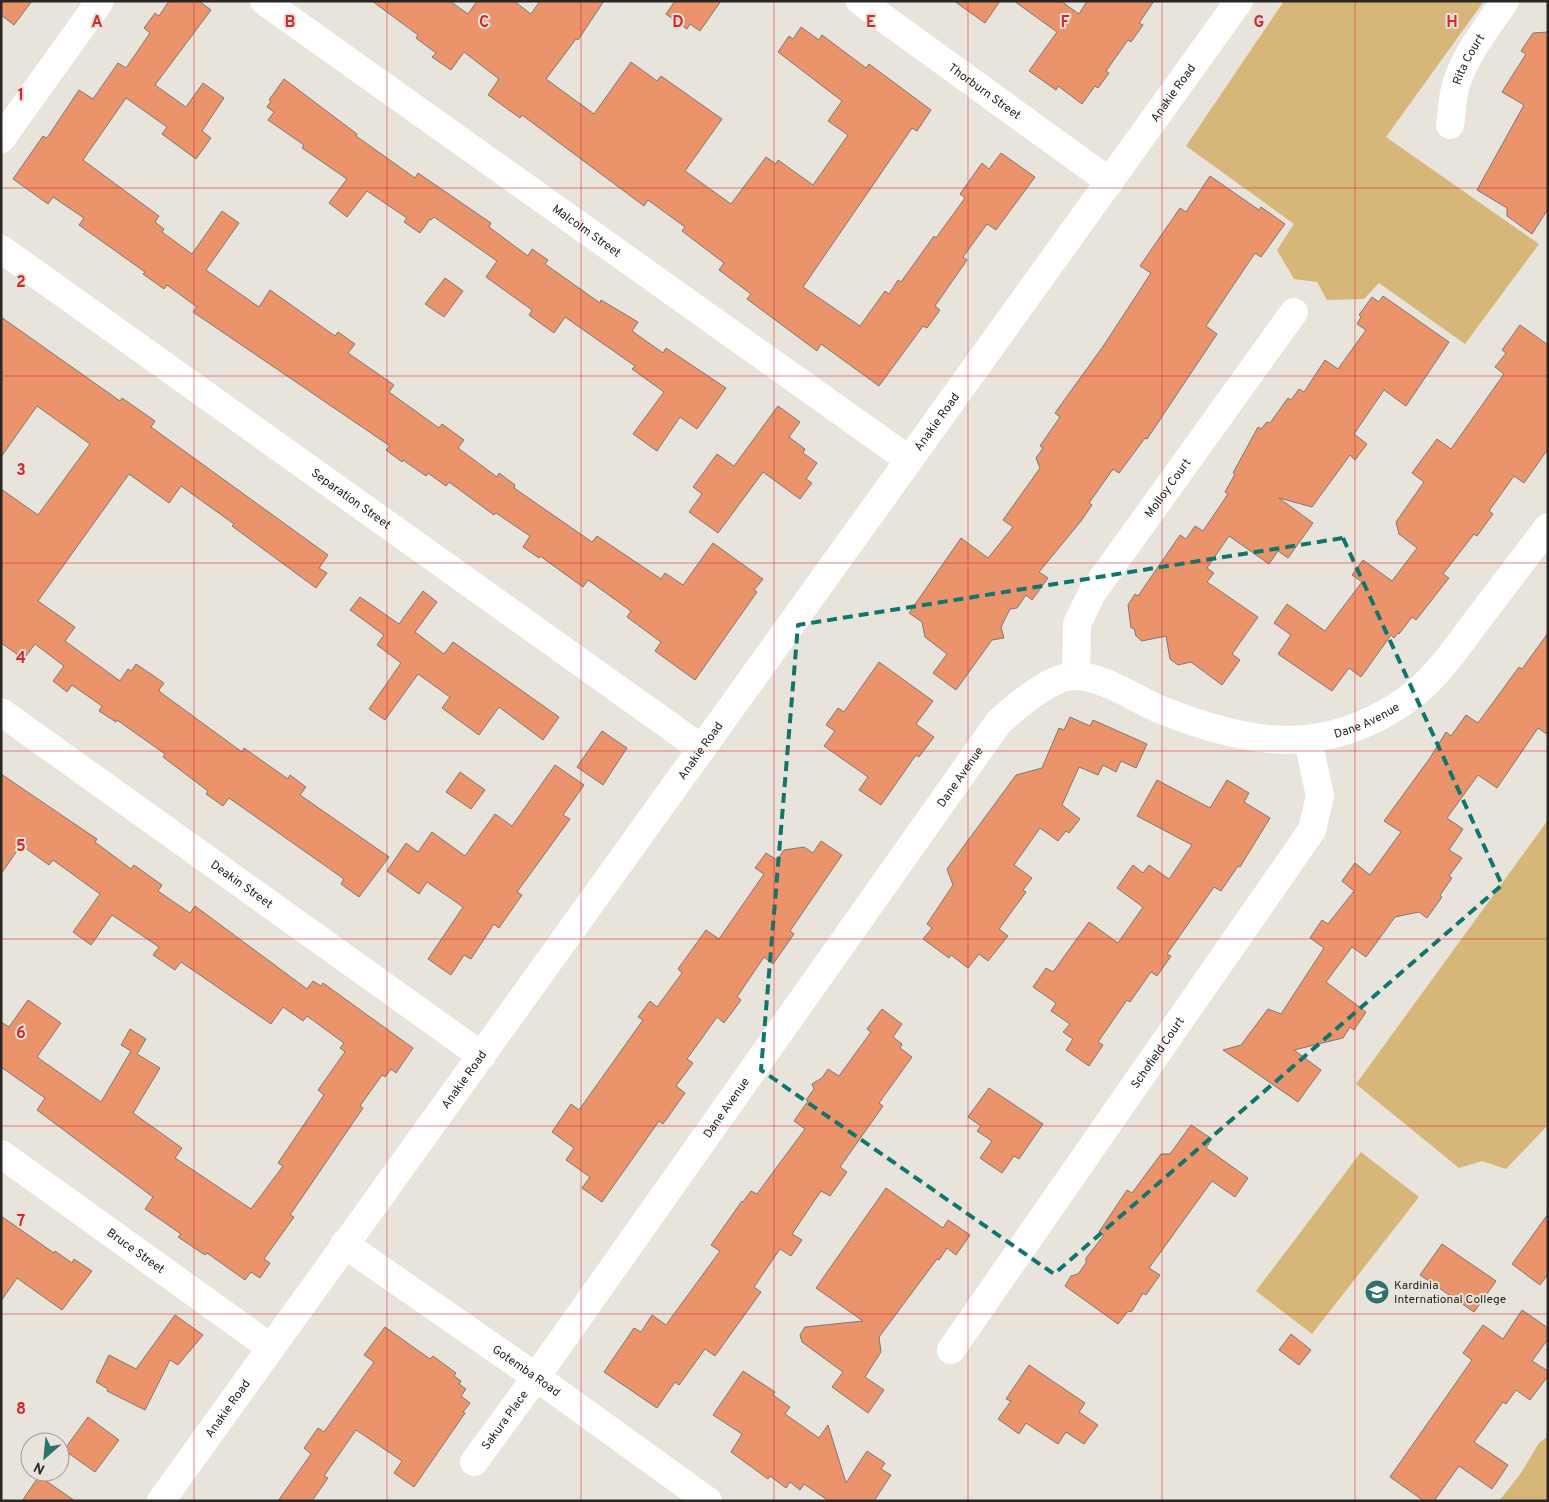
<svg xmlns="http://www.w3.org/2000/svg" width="1549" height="1502" font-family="Overpass,sans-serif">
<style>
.green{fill:#d6b779}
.building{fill:#eb936a;stroke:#807773}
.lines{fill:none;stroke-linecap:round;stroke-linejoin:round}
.minor{stroke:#fff;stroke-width:28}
.major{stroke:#fff;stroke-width:28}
.marked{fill:none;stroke:#0f766e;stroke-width:4;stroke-dasharray:10 6;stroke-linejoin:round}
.grid{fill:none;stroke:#d62828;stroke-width:1;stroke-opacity:0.55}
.labels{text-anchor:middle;stroke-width:4;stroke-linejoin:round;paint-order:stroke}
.street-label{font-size:12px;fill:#292724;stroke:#e8e4db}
.poi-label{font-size:12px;fill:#292724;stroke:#e8e4db;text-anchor:start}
.grid-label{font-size:16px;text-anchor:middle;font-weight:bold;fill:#d62828;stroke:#e8e4db;stroke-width:4;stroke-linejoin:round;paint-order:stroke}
</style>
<rect width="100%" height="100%" fill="#e8e4db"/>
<g class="green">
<path d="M 1284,1 L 1484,1 L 1386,137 L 1539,244 L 1465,344 L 1379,283 L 1364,299 L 1327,300 L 1317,282 L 1294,279 L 1277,250 L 1294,224 L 1186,146 Z"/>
<path d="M 1548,820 L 1548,1125 L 1506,1169 L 1482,1161 L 1459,1168 L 1356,1084 Z"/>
<path d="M 1361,1152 L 1419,1197 L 1312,1334 L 1256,1291 Z"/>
<path d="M 1548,1436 L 1548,1501 L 1499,1501 L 1521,1473 L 1539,1443 Z"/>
</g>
<g class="building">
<path d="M 1,1 L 32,1 L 14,25 L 1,15 Z"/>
<path d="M 169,1 L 199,1 L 211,10 L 155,85 L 186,107 L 203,83 L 224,98 L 202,131 L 211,138 L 196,159 L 162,134 L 167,127 L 126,98 L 83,160 L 159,216 L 155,222 L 164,229 L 162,232 L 192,254 L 222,211 L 239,223 L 206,270 L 259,307 L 270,290 L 335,336 L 338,332 L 355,344 L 348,353 L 394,385 L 389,392 L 439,428 L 442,424 L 464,440 L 458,448 L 497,477 L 499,473 L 515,485 L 514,488 L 592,542 L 597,536 L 661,579 L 665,573 L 683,585 L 713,543 L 763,579 L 754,590 L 757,592 L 695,680 L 655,651 L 661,642 L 627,617 L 631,611 L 588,580 L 583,587 L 540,556 L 539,558 L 523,547 L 530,536 L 496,513 L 494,515 L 449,482 L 446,486 L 428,473 L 426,476 L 403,460 L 402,462 L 386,450 L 390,446 L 193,312 L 197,307 L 167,285 L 164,289 L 143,274 L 145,272 L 79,225 L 84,218 L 53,197 L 48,204 L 13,179 L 43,136 L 47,138 L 79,90 L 93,99 L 118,63 L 126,68 L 150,33 L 144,28 L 155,13 L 159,16 Z"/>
<path d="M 372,1 L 450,1 L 468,14 L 477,1 L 514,1 L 531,14 L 540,1 L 604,1 L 578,40 L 576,39 L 546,79 L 594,114 L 631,62 L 657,81 L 661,76 L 722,119 L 685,171 L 731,204 L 766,157 L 776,164 L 778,160 L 813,185 L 848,135 L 828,121 L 842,101 L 778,52 L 789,36 L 793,39 L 801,27 L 819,40 L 822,35 L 866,68 L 869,64 L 931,110 L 917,131 L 912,128 L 803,287 L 860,326 L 885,291 L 889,294 L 898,280 L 901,282 L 934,236 L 936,238 L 965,198 L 960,194 L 982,163 L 989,169 L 1001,153 L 1035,177 L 996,230 L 987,224 L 963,257 L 967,260 L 935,306 L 940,310 L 927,328 L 923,326 L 879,386 L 821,344 L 817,351 L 747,299 L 751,294 L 719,270 L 724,263 L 682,231 L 685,227 L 648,200 L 644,206 L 522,115 L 520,118 L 488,95 L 499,79 L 464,52 L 451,70 L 432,57 L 436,53 L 416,38 L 418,35 Z"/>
<path d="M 675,1 L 721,1 L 700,31 L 690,24 L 687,29 L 666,14 Z"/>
<path d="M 954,1 L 1000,1 L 985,23 Z"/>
<path d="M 1014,1 L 1061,1 L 1079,14 L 1087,1 L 1154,1 L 1139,23 L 1143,25 L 1131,42 L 1128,40 L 1106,71 L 1109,73 L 1098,88 L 1095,86 L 1082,104 L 1058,86 L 1056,90 L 1029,71 L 1057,32 Z"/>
<path d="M 1548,32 L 1548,209 L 1532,234 L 1507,216 L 1507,208 L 1477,190 L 1524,105 L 1502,92 L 1526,54 L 1521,51 L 1533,33 Z"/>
<path d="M 284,79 L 357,134 L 356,136 L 415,178 L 418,173 L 491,223 L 489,227 L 528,256 L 532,249 L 548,260 L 545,264 L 600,303 L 601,300 L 638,322 L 632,331 L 663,353 L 666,348 L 726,388 L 697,429 L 680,417 L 657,451 L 633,434 L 664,392 L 632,369 L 635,366 L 565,317 L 554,333 L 529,315 L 532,310 L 486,277 L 497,261 L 434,217 L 431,220 L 430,219 L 420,233 L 404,222 L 407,218 L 367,191 L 347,217 L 329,203 L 347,179 L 302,148 L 304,145 L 268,120 L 274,112 L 267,107 L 271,101 L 269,100 Z"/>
<path d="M 1210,176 L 1259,210 L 1261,207 L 1285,224 L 1261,257 L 1255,253 L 1206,326 L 1217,334 L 1147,439 L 1145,438 L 1119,473 L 1113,469 L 1089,503 L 1092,505 L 1081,521 L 1039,572 L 1048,578 L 1032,600 L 1026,595 L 1017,608 L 1010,609 L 1001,627 L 1004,638 L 992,640 L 956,690 L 933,673 L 947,654 L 925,637 L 922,622 L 909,613 L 961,538 L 988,558 L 1013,527 L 1003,520 L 1040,468 L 1036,458 L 1043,448 L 1040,446 L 1060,417 L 1055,413 L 1104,345 L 1151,273 L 1140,266 L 1180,208 L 1186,212 Z"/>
<path d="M 445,278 L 463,291 L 444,317 L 425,304 Z"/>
<path d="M 1383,296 L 1449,342 L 1406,406 L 1384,390 L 1354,434 L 1367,444 L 1355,460 L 1350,455 L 1312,507 L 1279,498 L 1313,523 L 1288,558 L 1278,551 L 1269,564 L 1229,536 L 1207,568 L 1214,573 L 1207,582 L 1258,617 L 1232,654 L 1240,660 L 1222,685 L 1191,662 L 1178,665 L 1170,659 L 1166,636 L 1142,641 L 1136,636 L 1134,628 L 1131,628 L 1128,605 L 1135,594 L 1138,596 L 1180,535 L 1186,539 L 1195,526 L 1203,531 L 1228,494 L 1225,492 L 1235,474 L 1233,473 L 1258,427 L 1261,429 L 1267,422 L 1270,423 L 1288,398 L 1291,400 L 1299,389 L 1304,392 L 1325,360 L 1338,369 L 1366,330 L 1357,324 L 1361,317 L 1359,315 L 1372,297 L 1379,302 Z"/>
<path d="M 1,317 L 120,401 L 122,398 L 155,421 L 151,427 L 328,555 L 319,568 L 327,573 L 316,588 L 232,526 L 234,524 L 181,486 L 169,503 L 129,474 L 38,601 L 75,627 L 65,641 L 120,681 L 128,669 L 131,671 L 136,664 L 164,683 L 159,690 L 160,692 L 242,752 L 244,748 L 288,779 L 290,775 L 306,787 L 300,795 L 389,857 L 359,897 L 341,884 L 344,879 L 229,798 L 223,806 L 206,794 L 208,791 L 163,757 L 165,754 L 117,720 L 116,722 L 99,711 L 102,706 L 72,685 L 67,692 L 53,681 L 64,666 L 35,644 L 24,659 L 1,643 L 1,489 L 38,515 L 90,444 L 37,406 L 1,457 Z"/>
<path d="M 1520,325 L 1548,345 L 1548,449 L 1524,483 L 1514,476 L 1489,511 L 1493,514 L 1477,536 L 1474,534 L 1443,574 L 1449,578 L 1416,620 L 1412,617 L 1399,634 L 1398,633 L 1394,638 L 1391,635 L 1361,677 L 1349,668 L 1332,691 L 1278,654 L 1291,635 L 1274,623 L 1287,604 L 1325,631 L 1362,582 L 1352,575 L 1363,560 L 1392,581 L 1417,548 L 1399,534 L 1396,522 L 1424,482 L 1412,473 L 1437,439 L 1451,449 L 1504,374 L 1495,367 L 1506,353 L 1502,350 Z"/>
<path d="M 778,406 L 800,422 L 789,437 L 805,449 L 803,453 L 817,463 L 806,479 L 812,483 L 800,499 L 763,472 L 718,533 L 689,512 L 702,494 L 693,487 L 717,454 L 734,466 Z"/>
<path d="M 423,591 L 437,602 L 415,632 L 444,654 L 453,642 L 559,717 L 543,740 L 499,707 L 479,735 L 442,708 L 450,697 L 418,674 L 385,720 L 369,709 L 401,663 L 377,645 L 384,635 L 350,610 L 360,597 L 399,624 Z"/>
<path d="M 1548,633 L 1548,735 L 1538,728 L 1497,788 L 1478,775 L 1447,818 L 1463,829 L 1449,850 L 1462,858 L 1449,876 L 1452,878 L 1440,895 L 1442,897 L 1427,918 L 1419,912 L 1395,917 L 1366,957 L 1352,947 L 1326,982 L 1366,1012 L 1354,1030 L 1350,1027 L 1343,1038 L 1294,1050 L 1321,1070 L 1298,1102 L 1223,1050 L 1241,1045 L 1268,1009 L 1281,1014 L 1324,948 L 1310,938 L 1322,920 L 1328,924 L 1354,891 L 1342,881 L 1355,863 L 1370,875 L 1401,832 L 1384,821 L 1430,758 L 1446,732 L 1451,736 L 1466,715 L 1478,723 L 1519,667 L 1522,669 Z"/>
<path d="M 879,662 L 933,701 L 916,724 L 934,737 L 919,757 L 916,755 L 881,805 L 859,790 L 868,777 L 824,746 L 835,731 L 826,725 L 838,708 L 844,712 Z"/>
<path d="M 1070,717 L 1090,726 L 1093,720 L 1147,744 L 1136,768 L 1121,761 L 1116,772 L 1103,765 L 1098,775 L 1079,767 L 1062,805 L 1080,819 L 1069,833 L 1066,831 L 1058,841 L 1040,828 L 1014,865 L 1032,878 L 1023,890 L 1026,892 L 999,929 L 1008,936 L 988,961 L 979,954 L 968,968 L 951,955 L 949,958 L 923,939 L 932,928 L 927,924 L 953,885 L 947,869 L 1016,775 L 1042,768 L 1059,728 L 1064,730 Z"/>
<path d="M 602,731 L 627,748 L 603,785 L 577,767 Z"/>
<path d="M 555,765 L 584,785 L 563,815 L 570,819 L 517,892 L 522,895 L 499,928 L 494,924 L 471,959 L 464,955 L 451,975 L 428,959 L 463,907 L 427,882 L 419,894 L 387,871 L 406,843 L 418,852 L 432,832 L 465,856 L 495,814 L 512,826 Z"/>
<path d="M 460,772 L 485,790 L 471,809 L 446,792 Z"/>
<path d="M 1,774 L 88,833 L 97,839 L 95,842 L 131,869 L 134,865 L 162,885 L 158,891 L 190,913 L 195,906 L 307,989 L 313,981 L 321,986 L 323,983 L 413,1048 L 396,1073 L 391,1069 L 385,1077 L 382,1075 L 360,1106 L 363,1108 L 290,1215 L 294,1217 L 264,1259 L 270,1263 L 260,1278 L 251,1272 L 245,1280 L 207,1253 L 205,1255 L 178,1237 L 181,1234 L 145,1209 L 153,1197 L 37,1110 L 45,1098 L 1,1067 L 1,1022 L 9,1027 L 28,1000 L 61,1023 L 37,1057 L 101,1102 L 131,1051 L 121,1045 L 130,1029 L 146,1039 L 137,1054 L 160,1068 L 133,1113 L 182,1148 L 175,1158 L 251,1209 L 283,1166 L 278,1163 L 324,1095 L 318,1090 L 345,1052 L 340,1048 L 344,1043 L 307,1016 L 303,1021 L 283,1007 L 271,1024 L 181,962 L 175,970 L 153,955 L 159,947 L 112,915 L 91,945 L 73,932 L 100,894 L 53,860 L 49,865 L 21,845 L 1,874 Z"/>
<path d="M 1157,780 L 1210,808 L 1227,780 L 1249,793 L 1244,802 L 1270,818 L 1240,867 L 1238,866 L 1221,891 L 1214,887 L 1167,954 L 1171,956 L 1157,976 L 1151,972 L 1130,1002 L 1127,1000 L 1098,1042 L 1103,1045 L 1089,1066 L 1066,1050 L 1073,1039 L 1063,1032 L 1070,1024 L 1051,1011 L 1056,1003 L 1033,987 L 1046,968 L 1053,972 L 1089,922 L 1118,943 L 1143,907 L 1117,888 L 1133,865 L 1143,873 L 1149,865 L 1169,879 L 1192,845 L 1137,816 Z"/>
<path d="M 821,841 L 842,855 L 790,931 L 794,934 L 773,964 L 764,957 L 737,997 L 741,1000 L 724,1023 L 717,1017 L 687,1059 L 693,1063 L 676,1086 L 685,1093 L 663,1124 L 659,1121 L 602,1202 L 582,1188 L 590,1177 L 566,1160 L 574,1148 L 552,1132 L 571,1104 L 579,1110 L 643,1020 L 638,1017 L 650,1001 L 657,1007 L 682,973 L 678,969 L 706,930 L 719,939 L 764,874 L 755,868 L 766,853 L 777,860 L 784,850 L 804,847 L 813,853 Z"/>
<path d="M 882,1009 L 902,1024 L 893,1037 L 902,1044 L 900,1048 L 912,1057 L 879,1103 L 883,1106 L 840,1167 L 847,1172 L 830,1196 L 821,1191 L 792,1234 L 802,1240 L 791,1256 L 780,1249 L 754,1287 L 761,1292 L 715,1356 L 705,1349 L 679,1385 L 675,1382 L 657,1408 L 604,1372 L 634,1328 L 641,1332 L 652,1315 L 666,1325 L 720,1251 L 711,1245 L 742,1201 L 743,1202 L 751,1191 L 757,1194 L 805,1129 L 794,1121 L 808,1101 L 806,1100 L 814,1089 L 812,1084 L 822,1078 L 828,1069 L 839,1076 L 871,1032 L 867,1029 Z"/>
<path d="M 989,1088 L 1043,1124 L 1019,1159 L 1014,1156 L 1002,1173 L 980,1158 L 992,1141 L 977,1131 L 981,1126 L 968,1117 Z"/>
<path d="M 1191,1125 L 1212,1139 L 1206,1148 L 1248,1178 L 1235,1197 L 1212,1181 L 1149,1268 L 1160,1275 L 1146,1295 L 1143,1293 L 1132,1311 L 1127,1312 L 1118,1324 L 1065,1286 L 1071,1276 L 1078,1274 L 1086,1263 L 1086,1258 L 1104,1235 L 1099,1232 L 1127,1190 L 1132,1193 L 1161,1154 L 1170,1154 Z"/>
<path d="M 886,1188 L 943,1228 L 948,1220 L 970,1235 L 956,1255 L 947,1248 L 939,1260 L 937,1259 L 879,1337 L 881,1352 L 865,1377 L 884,1390 L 868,1413 L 832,1387 L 843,1372 L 802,1342 L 800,1335 L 805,1327 L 863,1321 L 816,1288 Z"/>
<path d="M 1548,1214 L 1548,1274 L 1540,1285 L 1512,1264 Z"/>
<path d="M 1,1216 L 54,1253 L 55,1251 L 72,1263 L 74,1259 L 92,1271 L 62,1310 L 17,1278 L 1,1301 Z"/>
<path d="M 1442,1244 L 1496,1281 L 1474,1312 L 1420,1275 Z"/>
<path d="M 1522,1310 L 1548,1328 L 1548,1339 L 1532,1361 L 1548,1371 L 1548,1376 L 1530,1400 L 1516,1390 L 1506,1404 L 1503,1402 L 1474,1442 L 1508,1465 L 1492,1489 L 1459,1466 L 1434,1501 L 1424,1501 L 1390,1477 L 1472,1360 L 1463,1353 L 1483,1325 L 1503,1339 Z"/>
<path d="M 175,1315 L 203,1335 L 178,1365 L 170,1360 L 145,1410 L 107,1391 L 108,1389 L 96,1382 L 109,1355 L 136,1369 Z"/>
<path d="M 385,1327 L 430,1359 L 433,1356 L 456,1373 L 454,1376 L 461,1381 L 459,1384 L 466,1389 L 461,1396 L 470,1403 L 463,1412 L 465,1413 L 414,1487 L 394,1473 L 402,1461 L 356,1430 L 324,1476 L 328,1478 L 312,1501 L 278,1501 L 311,1454 L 304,1448 L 318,1428 L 324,1432 L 374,1362 L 364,1355 Z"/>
<path d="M 1291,1334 L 1311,1350 L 1299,1365 L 1279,1350 Z"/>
<path d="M 1029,1365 L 1085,1403 L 1079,1412 L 1098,1425 L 1084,1444 L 1066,1432 L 1058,1444 L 1026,1423 L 1019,1434 L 998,1419 L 1011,1401 L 1006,1399 Z"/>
<path d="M 743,1371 L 775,1392 L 773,1395 L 790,1407 L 785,1414 L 819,1438 L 828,1425 L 846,1483 L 867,1451 L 885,1463 L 881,1469 L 891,1475 L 874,1501 L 829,1501 L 804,1484 L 800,1490 L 790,1482 L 786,1488 L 770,1476 L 768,1479 L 731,1452 L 742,1434 L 713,1415 Z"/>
<path d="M 88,1417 L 119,1440 L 95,1472 L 64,1450 Z"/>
<path d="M 39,1476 L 75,1501 L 22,1501 Z"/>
</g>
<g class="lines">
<g class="minor">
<path id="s1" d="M 264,1 L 909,460"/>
<path id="s2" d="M 860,1 L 1110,182"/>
<path id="s3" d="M 1450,125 C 1452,114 1452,104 1454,93 C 1461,59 1486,30 1505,1"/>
<path d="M 1,139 L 100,1"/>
<path id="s4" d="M 1076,675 L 1077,624 L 1092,593 L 1294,312"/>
<path id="s5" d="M 1,712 L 482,1056"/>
<path id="s6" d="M 1,1154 L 270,1347"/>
<path id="s7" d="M 344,1244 L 536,1377 L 708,1501"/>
<path id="s8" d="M 951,1350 L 1312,830 L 1320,796 L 1308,740"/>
<path id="s9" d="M 474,1462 L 536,1377 L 998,723 C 1014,708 1053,674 1077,676 C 1108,678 1136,700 1164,711 C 1250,745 1324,757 1405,701 C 1434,681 1454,651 1475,623 C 1499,591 1524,559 1548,527"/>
</g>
<g class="major">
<path id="s10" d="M 1,249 L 702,749"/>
<path id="s11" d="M 161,1501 L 1239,1"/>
</g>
</g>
<path class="marked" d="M 1343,538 L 1502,885 L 1054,1274 L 761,1070 L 798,625 Z"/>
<path class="grid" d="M 194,1 L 194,1501M 387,1 L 387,1501M 581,1 L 581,1501M 774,1 L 774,1501M 968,1 L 968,1501M 1162,1 L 1162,1501M 1355,1 L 1355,1501M 1,188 L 1548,188M 1,376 L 1548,376M 1,563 L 1548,563M 1,751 L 1548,751M 1,939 L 1548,939M 1,1126 L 1548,1126M 1,1314 L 1548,1314"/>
<defs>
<symbol id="school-disc" viewBox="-11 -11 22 22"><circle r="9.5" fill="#2b736c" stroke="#e8e4db"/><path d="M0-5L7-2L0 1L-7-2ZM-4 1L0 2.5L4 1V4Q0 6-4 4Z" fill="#fff"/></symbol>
</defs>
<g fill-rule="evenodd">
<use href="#school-disc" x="1363" y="1278" width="28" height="28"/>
</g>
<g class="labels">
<g class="street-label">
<text dy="4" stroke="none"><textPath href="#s3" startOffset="69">Rita Court</textPath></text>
<text dy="4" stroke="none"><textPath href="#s2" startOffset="154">Thorburn Street</textPath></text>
<text dy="4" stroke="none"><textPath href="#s11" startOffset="1734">Anakie Road</textPath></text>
<text dy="4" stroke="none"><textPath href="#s1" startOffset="396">Malcolm Street</textPath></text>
<text dy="4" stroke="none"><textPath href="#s11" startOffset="1329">Anakie Road</textPath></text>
<text dy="4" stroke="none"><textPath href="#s4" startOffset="215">Molloy Court</textPath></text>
<text dy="4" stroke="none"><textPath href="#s10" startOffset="430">Separation Street</textPath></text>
<text dy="4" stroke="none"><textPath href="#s9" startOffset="1304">Dane Avenue</textPath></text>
<text dy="4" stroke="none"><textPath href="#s11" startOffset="924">Anakie Road</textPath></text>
<text dy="4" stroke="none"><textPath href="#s9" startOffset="840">Dane Avenue</textPath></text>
<text dy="4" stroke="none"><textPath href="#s5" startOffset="296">Deakin Street</textPath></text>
<text dy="4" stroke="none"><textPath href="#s8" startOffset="362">Schofield Court</textPath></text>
<text dy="4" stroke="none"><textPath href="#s11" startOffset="519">Anakie Road</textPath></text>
<text dy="4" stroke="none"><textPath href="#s9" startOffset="435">Dane Avenue</textPath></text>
<text dy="4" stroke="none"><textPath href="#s6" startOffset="166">Bruce Street</textPath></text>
<text dy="4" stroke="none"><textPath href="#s7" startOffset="222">Gotemba Road</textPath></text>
<text dy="4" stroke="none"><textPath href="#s11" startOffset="114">Anakie Road</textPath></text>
<text dy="4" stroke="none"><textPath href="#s9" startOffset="52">Sakura Place</textPath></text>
</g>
<g class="poi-label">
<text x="1394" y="1289">Kardinia<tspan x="1394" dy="14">International College</tspan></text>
</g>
</g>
<g class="grid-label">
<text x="97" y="27">A</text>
<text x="290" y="27">B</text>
<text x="484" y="27">C</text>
<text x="678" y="27">D</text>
<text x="871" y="27">E</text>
<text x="1065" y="27">F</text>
<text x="1259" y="27">G</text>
<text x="1452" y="27">H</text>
<text x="21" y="100">1</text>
<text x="21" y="287">2</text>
<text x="21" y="475">3</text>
<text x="21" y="663">4</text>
<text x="21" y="851">5</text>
<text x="21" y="1038">6</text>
<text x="21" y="1226">7</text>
<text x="21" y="1414">8</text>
</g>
<rect width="1549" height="1502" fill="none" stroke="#292724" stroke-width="5"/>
<g transform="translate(45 1457) rotate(207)"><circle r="24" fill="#e8e4db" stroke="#9c9892"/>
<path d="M0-4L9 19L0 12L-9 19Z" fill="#2b736c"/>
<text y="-8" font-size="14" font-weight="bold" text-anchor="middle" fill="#292724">N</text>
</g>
</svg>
